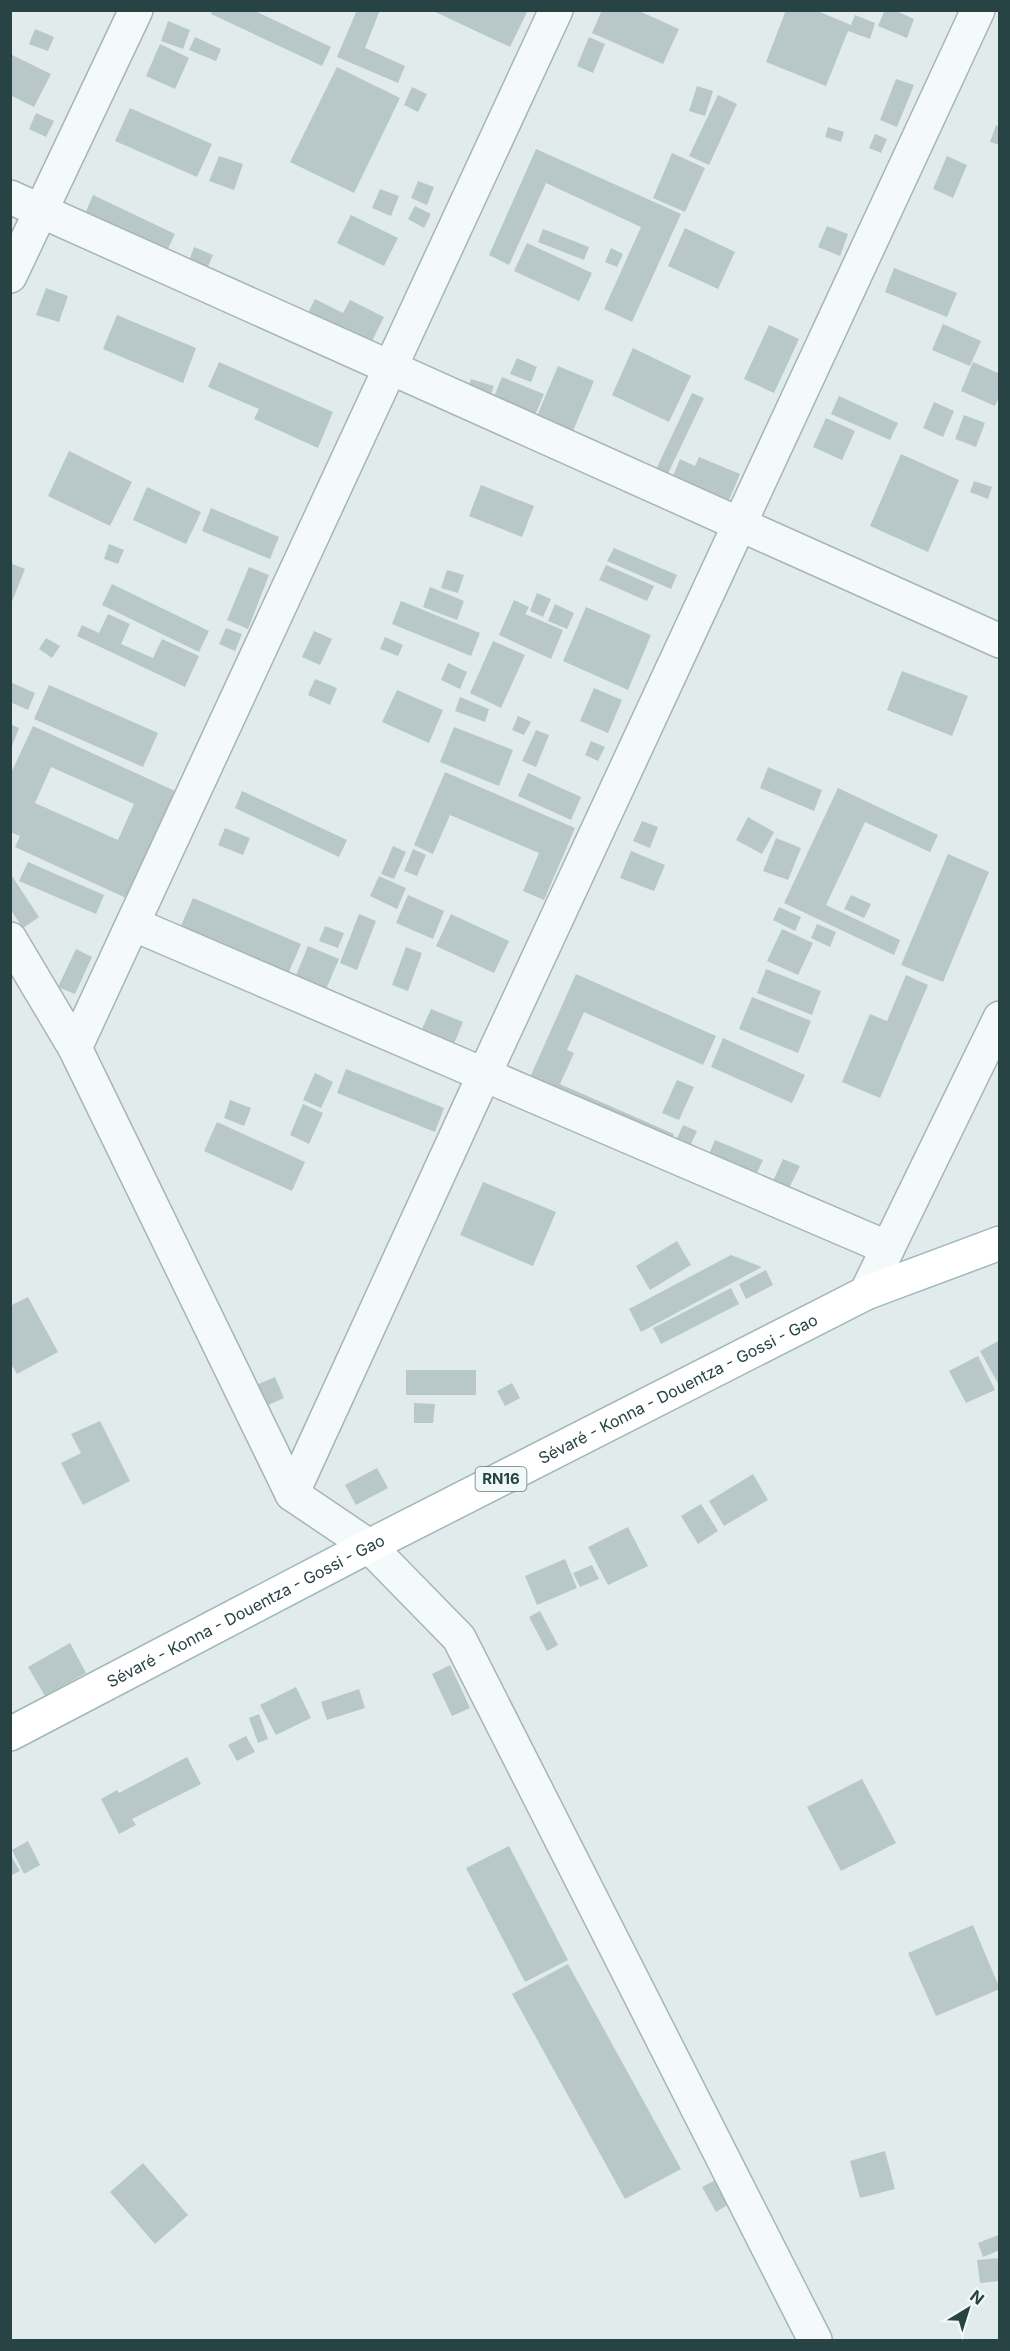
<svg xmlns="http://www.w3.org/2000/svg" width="1010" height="2351" font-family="Inter,sans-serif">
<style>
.building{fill:#b8c8c9;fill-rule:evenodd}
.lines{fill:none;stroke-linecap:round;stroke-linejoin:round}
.street-casing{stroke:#a6b5b6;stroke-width:36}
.primary-casing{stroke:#9fb8b8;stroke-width:36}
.street{stroke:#f4f9f9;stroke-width:33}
.primary{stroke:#fff;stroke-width:33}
.labels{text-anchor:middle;stroke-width:6;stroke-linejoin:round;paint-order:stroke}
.shield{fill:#f1f8f8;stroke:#64797a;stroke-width:1.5}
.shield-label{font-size:15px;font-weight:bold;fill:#284344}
.street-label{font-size:16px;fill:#284344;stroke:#f1f8f8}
</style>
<rect width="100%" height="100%" fill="#e1ebeb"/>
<g class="building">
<path d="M 212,10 L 253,10 L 331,47 L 322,66 L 211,14 Z"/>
<path d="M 357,10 L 380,10 L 365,48 L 405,66 L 398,83 L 337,57 Z"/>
<path d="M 431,10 L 524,10 L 527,12 L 510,47 Z"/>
<path d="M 602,10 L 637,10 L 679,29 L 663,64 L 592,33 Z"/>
<path d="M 786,10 L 815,10 L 851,25 L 855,15 L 875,23 L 870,39 L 848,31 L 826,86 L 766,62 Z"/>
<path d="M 885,10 L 894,10 L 914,19 L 907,38 L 878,26 Z"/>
<path d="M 168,21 L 190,30 L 183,49 L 161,41 Z"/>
<path d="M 35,29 L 54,37 L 48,51 L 29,44 Z"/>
<path d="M 195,37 L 221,49 L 216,61 L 189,50 Z"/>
<path d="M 589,37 L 605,44 L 593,73 L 577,66 Z"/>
<path d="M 160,44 L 189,58 L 175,89 L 146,76 Z"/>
<path d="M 10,54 L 51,74 L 34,107 L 10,95 Z"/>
<path d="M 337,67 L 400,98 L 354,193 L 290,162 Z"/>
<path d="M 896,79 L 914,85 L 897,127 L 880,120 Z"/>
<path d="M 697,86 L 713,91 L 705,116 L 689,111 Z"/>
<path d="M 412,87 L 427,94 L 418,112 L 404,105 Z"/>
<path d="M 718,95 L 737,104 L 709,165 L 689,156 Z"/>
<path d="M 130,108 L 212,144 L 197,177 L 115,141 Z"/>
<path d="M 36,113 L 54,121 L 46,137 L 29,129 Z"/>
<path d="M 996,125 L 1000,127 L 1000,145 L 990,142 Z"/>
<path d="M 828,127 L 844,132 L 841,142 L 825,137 Z"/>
<path d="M 875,134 L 887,139 L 881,153 L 869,148 Z"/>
<path d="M 536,149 L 681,214 L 632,322 L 604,309 L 641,227 L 546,183 L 509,265 L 489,255 Z"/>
<path d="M 672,153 L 705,168 L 685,212 L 653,198 Z"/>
<path d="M 219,156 L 243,164 L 234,190 L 209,181 Z"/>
<path d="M 947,156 L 967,165 L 953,198 L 933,189 Z"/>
<path d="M 418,181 L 434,187 L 427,205 L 411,198 Z"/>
<path d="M 380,189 L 399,196 L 391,216 L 372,208 Z"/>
<path d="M 93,195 L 175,234 L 165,255 L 84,216 Z"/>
<path d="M 415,206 L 431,214 L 424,228 L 408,219 Z"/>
<path d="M 351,215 L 398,238 L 384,266 L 337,243 Z"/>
<path d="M 827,226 L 848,234 L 840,256 L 818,247 Z"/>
<path d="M 685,228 L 735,252 L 718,289 L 668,266 Z"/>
<path d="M 543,229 L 589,247 L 584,260 L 538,242 Z"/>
<path d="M 527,243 L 592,273 L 579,301 L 514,271 Z"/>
<path d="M 194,247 L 213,255 L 207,269 L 189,261 Z"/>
<path d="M 611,248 L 623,254 L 617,267 L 605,262 Z"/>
<path d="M 894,268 L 957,293 L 947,317 L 885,292 Z"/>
<path d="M 46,288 L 68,296 L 59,322 L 36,315 Z"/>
<path d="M 315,299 L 343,313 L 350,300 L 384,317 L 369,347 L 307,315 Z"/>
<path d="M 117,315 L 196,348 L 183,383 L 103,349 Z"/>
<path d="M 943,324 L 981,341 L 970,366 L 932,350 Z"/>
<path d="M 769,325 L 799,339 L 774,393 L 744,379 Z"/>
<path d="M 633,348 L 691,376 L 669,422 L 612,395 Z"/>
<path d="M 517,358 L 537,367 L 531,382 L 510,374 Z"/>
<path d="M 219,362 L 333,412 L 318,448 L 254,419 L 259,409 L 208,387 Z"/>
<path d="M 973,362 L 1000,374 L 1000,394 L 995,406 L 961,391 Z"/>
<path d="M 558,366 L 594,381 L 570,438 L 534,423 Z"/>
<path d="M 502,377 L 544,394 L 533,420 L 491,404 Z"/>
<path d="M 471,379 L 494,386 L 488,403 L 465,395 Z"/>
<path d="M 692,393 L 704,398 L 663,484 L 652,478 Z"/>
<path d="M 839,396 L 898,423 L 890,440 L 831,414 Z"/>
<path d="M 934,402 L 954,411 L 943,437 L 923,428 Z"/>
<path d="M 964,415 L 985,423 L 976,447 L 955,439 Z"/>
<path d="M 826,418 L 855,431 L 842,460 L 813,447 Z"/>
<path d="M 69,451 L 132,482 L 110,526 L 48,496 Z"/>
<path d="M 901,454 L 959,480 L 928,552 L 870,526 Z"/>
<path d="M 699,457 L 740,474 L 724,512 L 668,488 L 680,459 L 695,466 Z"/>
<path d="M 974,481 L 992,487 L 988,499 L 970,492 Z"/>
<path d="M 481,485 L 534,506 L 522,537 L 469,516 Z"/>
<path d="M 147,487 L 201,512 L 186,544 L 133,520 Z"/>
<path d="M 211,508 L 279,537 L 270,559 L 202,531 Z"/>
<path d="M 109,544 L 124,550 L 118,564 L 104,559 Z"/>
<path d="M 614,548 L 677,575 L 671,589 L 607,561 Z"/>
<path d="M 10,563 L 25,569 L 11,604 L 10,604 Z"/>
<path d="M 606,565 L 654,586 L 647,601 L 599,580 Z"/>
<path d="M 249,567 L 269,575 L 248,629 L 227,620 Z"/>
<path d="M 447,570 L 464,575 L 458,593 L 441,588 Z"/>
<path d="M 112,584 L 209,631 L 199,652 L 102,605 Z"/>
<path d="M 430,587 L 464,601 L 457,620 L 423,607 Z"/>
<path d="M 537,593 L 551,599 L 543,617 L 530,611 Z"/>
<path d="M 514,600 L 529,607 L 525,614 L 563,630 L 551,659 L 499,635 Z"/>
<path d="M 401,601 L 480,633 L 471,656 L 392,624 Z"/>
<path d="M 555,604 L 574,613 L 567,629 L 548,621 Z"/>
<path d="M 586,607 L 651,635 L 628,690 L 563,661 Z"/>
<path d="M 108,614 L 130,624 L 121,644 L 153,658 L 162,639 L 199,656 L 185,687 L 77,636 L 82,625 L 99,633 Z"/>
<path d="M 226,628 L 242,634 L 235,651 L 219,644 Z"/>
<path d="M 314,631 L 332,639 L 320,665 L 302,657 Z"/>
<path d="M 385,637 L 403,645 L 398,656 L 380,649 Z"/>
<path d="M 46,638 L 60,646 L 52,658 L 39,649 Z"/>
<path d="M 493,641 L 525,655 L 501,708 L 470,693 Z"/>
<path d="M 448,663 L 467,672 L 460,689 L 441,680 Z"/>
<path d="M 902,671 L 968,696 L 952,736 L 887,710 Z"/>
<path d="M 315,679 L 337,688 L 330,705 L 308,695 Z"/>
<path d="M 10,682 L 35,693 L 28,710 L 10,702 Z"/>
<path d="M 49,685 L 158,733 L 143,767 L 34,719 Z"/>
<path d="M 594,688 L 622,700 L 608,733 L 580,721 Z"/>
<path d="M 397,690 L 443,710 L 429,743 L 382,722 Z"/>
<path d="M 460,697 L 489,709 L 485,722 L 455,711 Z"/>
<path d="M 518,716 L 531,722 L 524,735 L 512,730 Z"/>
<path d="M 10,724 L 19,728 L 11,749 L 10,749 Z"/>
<path d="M 33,726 L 175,791 L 126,898 L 15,847 L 20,836 L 10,832 L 10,775 ZM 51,767 L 134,804 L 118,840 L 35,803 Z"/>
<path d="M 454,727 L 513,750 L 499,786 L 440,762 Z"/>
<path d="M 536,730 L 549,735 L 536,767 L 522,761 Z"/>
<path d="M 591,741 L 605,747 L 598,761 L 585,755 Z"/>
<path d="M 768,767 L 822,790 L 814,811 L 760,788 Z"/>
<path d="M 445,772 L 575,828 L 544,900 L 523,891 L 539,853 L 450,815 L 433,854 L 414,845 Z"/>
<path d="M 528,773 L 581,797 L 571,820 L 518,796 Z"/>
<path d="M 838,788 L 938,835 L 930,852 L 865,822 L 826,905 L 900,940 L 894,955 L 784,903 Z"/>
<path d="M 242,791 L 347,840 L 339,857 L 235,808 Z"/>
<path d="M 748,817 L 774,832 L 762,854 L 736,840 Z"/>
<path d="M 642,821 L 658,827 L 650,848 L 633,841 Z"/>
<path d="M 225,828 L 250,838 L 243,855 L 218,845 Z"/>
<path d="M 776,838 L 801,848 L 788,880 L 763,871 Z"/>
<path d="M 393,846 L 406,852 L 394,879 L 381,874 Z"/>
<path d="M 413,849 L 426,855 L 417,876 L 404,871 Z"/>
<path d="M 631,851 L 665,865 L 654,891 L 620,878 Z"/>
<path d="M 948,854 L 989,872 L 943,982 L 901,965 Z"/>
<path d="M 28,862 L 104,895 L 96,914 L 19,881 Z"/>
<path d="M 10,873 L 39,917 L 23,928 L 10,909 Z"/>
<path d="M 379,876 L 406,888 L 397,909 L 370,896 Z"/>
<path d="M 408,895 L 444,911 L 433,939 L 396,923 Z"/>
<path d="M 851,895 L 871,904 L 864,918 L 844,909 Z"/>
<path d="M 193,898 L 301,944 L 288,974 L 180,928 Z"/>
<path d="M 779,907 L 801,917 L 795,931 L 773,920 Z"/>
<path d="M 359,914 L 376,921 L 357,970 L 340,963 Z"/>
<path d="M 451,914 L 509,941 L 494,973 L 436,946 Z"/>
<path d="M 817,924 L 836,932 L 830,947 L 811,938 Z"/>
<path d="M 325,926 L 344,933 L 338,948 L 319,941 Z"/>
<path d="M 782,929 L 813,943 L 798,975 L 767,961 Z"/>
<path d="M 308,946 L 339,959 L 324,994 L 294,980 Z"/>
<path d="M 406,947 L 422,953 L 408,991 L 392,985 Z"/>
<path d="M 76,949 L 92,957 L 75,994 L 58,987 Z"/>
<path d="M 766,969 L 821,991 L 812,1015 L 757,993 Z"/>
<path d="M 576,974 L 716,1036 L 703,1065 L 584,1012 L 567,1050 L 574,1053 L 560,1084 L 674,1134 L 668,1147 L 527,1084 Z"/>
<path d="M 906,975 L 928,985 L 880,1098 L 842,1082 L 870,1014 L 887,1021 Z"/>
<path d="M 752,997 L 811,1021 L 798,1053 L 739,1029 Z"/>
<path d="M 431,1009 L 463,1022 L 449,1056 L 416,1042 Z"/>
<path d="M 723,1038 L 805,1075 L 792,1103 L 711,1067 Z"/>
<path d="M 346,1069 L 444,1108 L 435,1132 L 337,1093 Z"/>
<path d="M 315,1073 L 333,1082 L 321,1108 L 303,1100 Z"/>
<path d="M 677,1080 L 694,1087 L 679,1120 L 662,1113 Z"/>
<path d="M 230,1100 L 251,1108 L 244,1126 L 224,1118 Z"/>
<path d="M 303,1104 L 323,1113 L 309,1144 L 290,1135 Z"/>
<path d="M 217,1122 L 305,1162 L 292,1191 L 204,1151 Z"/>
<path d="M 683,1125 L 697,1131 L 686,1155 L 672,1149 Z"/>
<path d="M 715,1140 L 763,1160 L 754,1179 L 704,1166 Z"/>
<path d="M 783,1159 L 800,1166 L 789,1188 L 773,1181 Z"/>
<path d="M 483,1182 L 556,1212 L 533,1266 L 460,1235 Z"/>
<path d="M 677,1241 L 691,1265 L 650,1290 L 636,1266 Z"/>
<path d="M 731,1255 L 762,1267 L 641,1332 L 629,1309 Z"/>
<path d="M 766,1270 L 773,1285 L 746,1299 L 739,1284 Z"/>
<path d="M 731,1288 L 739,1304 L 661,1344 L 653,1328 Z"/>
<path d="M 28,1297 L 58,1352 L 17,1374 L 10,1362 L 10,1306 Z"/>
<path d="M 1000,1340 L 1000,1387 L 980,1351 Z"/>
<path d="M 978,1356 L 995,1390 L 966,1403 L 949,1371 Z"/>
<rect x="406" y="1370" width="70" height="25"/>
<path d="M 275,1377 L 284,1398 L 266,1406 L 256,1385 Z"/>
<path d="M 512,1383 L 520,1398 L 505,1406 L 497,1391 Z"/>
<path d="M 414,1403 L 435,1404 L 433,1423 L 414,1423 Z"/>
<path d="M 100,1421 L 130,1481 L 83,1505 L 61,1463 L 81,1453 L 71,1434 Z"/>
<path d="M 377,1468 L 388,1488 L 356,1505 L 345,1485 Z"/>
<path d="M 753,1474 L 768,1500 L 724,1526 L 709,1501 Z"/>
<path d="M 701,1504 L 718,1531 L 698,1544 L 681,1516 Z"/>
<path d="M 628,1527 L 648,1566 L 608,1585 L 588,1547 Z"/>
<path d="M 565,1559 L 577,1588 L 537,1605 L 525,1576 Z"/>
<path d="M 592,1565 L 599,1579 L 580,1587 L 573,1573 Z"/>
<path d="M 540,1611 L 558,1645 L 547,1651 L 529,1617 Z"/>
<path d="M 70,1643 L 86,1673 L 45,1696 L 28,1667 Z"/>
<path d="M 450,1665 L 470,1708 L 452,1716 L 432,1674 Z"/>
<path d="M 296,1687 L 311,1718 L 276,1735 L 260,1705 Z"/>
<path d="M 359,1689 L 365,1708 L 327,1720 L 321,1702 Z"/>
<path d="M 259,1714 L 268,1739 L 258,1743 L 249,1718 Z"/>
<path d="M 246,1736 L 255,1752 L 237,1761 L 228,1745 Z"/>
<path d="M 187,1757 L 201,1784 L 132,1819 L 136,1825 L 119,1834 L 101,1799 L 117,1790 L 119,1793 Z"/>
<path d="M 862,1779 L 896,1843 L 841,1871 L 807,1807 Z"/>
<path d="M 28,1841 L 40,1865 L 24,1874 L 12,1850 Z"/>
<path d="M 509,1846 L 568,1960 L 525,1982 L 466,1868 Z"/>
<path d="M 10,1854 L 20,1871 L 10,1876 Z"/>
<path d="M 973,1925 L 1000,1989 L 936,2016 L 908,1953 Z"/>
<path d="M 568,1964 L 681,2169 L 625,2199 L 512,1994 Z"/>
<path d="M 885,2151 L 895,2189 L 860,2198 L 850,2161 Z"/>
<path d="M 143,2163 L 188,2215 L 155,2244 L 110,2192 Z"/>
<path d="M 721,2177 L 734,2201 L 716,2212 L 702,2187 Z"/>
<path d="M 998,2235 L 1000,2250 L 983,2257 L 978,2243 Z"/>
<path d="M 1000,2258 L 1000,2281 L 980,2283 L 977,2260 Z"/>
</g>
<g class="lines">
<defs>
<g id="street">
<path d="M 10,197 L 1000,641"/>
<path d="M 10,276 L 136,10"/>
<path d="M 133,924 L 888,1248"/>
<path d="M 10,939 L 75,1048 L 292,1494 L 369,1546 L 459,1638 L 815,2340"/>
<path d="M 75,1048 L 556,10"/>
<path d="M 866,1293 L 1000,1018"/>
<path d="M 292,1494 L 484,1075 L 978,10"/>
</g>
<g id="primary">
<path id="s1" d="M 10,1734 L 369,1546 L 866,1293 L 1000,1243"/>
</g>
</defs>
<use href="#street" class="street-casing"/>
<use href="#primary" class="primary-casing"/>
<use href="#street" class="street"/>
<use href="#primary" class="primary"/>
</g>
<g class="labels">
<rect class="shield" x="475.5" y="1467" width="51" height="24" rx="4.5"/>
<g class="shield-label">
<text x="501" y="1484">RN16</text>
</g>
<g class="street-label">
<text dy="6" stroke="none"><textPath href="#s1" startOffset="752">Sévaré - Konna - Douentza - Gossi - Gao</textPath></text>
<text dy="6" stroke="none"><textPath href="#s1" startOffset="266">Sévaré - Konna - Douentza - Gossi - Gao</textPath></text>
</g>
</g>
<rect width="1010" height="2351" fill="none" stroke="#284344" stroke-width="24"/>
<g transform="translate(968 2309) rotate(38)" stroke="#f1f8f8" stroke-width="4.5" paint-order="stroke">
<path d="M0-4.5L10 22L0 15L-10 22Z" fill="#284344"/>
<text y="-9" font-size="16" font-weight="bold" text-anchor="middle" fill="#284344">N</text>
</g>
</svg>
